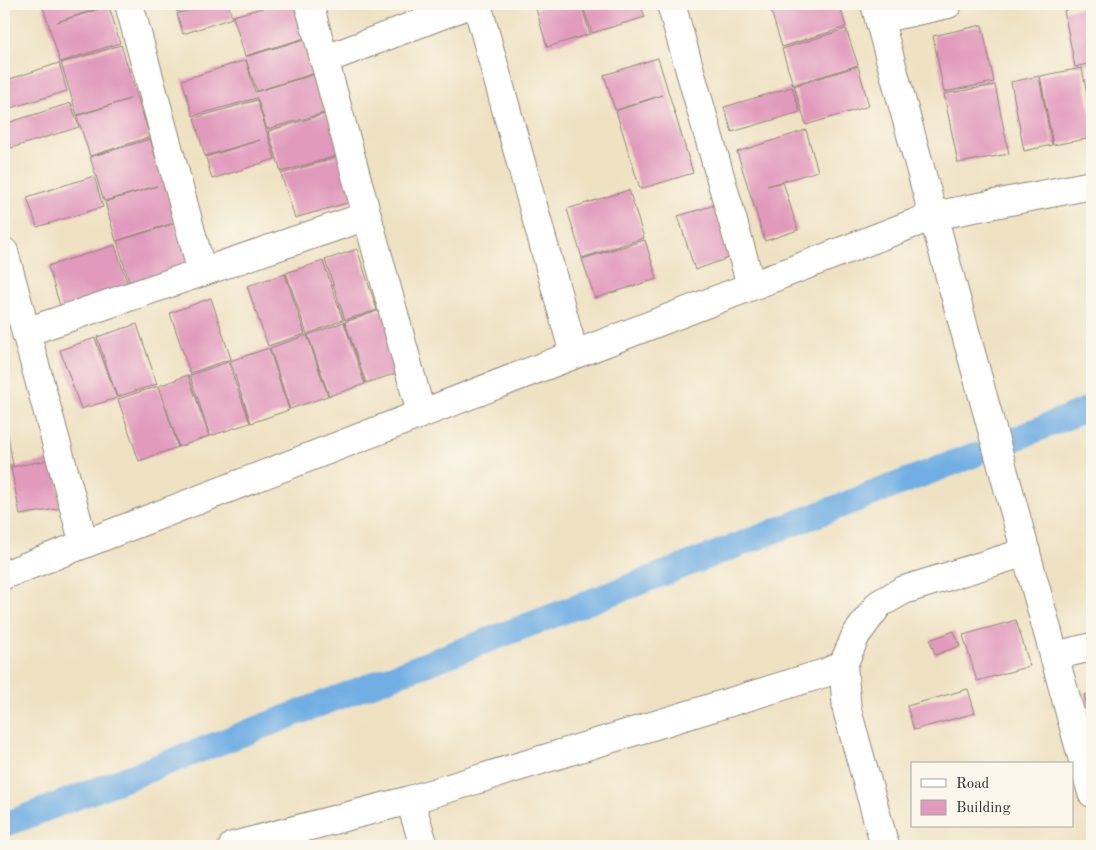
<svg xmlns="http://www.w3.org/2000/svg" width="1096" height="850" font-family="'Old Standard TT',serif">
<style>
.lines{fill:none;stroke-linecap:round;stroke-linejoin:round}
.canal{stroke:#70aee3;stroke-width:25}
.building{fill:#e199bc}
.minor-casing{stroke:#8d8677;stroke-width:30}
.minor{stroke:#fff;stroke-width:28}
</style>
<rect width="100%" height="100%" fill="#fbf7ec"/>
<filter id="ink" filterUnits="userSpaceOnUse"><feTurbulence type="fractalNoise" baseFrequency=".02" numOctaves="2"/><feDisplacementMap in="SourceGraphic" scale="10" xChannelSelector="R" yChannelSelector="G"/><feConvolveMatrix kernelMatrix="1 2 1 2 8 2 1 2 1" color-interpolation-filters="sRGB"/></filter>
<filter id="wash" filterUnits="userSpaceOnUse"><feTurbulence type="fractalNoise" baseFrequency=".0096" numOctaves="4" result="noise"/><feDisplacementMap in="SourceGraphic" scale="20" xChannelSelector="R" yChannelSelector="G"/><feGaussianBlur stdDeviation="1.12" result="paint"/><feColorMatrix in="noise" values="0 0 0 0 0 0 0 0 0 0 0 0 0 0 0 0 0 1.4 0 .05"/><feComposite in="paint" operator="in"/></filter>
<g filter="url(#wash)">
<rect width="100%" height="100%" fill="#efe2c3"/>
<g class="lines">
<g class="canal">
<path d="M 1017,438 L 1092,407"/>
<path d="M 4,825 L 974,455"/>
</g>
</g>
<g id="blocks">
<g class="building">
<path d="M 42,4 L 108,4 L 109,5 L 57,22 L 109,6 L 120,43 L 60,62 Z"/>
<path d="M 174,4 L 204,4 L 177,12 Z"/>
<path d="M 211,4 L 228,4 L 232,18 L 183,34 L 177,14 Z"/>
<path d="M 276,4 L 295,4 L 305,38 L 245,56 L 233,16 Z"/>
<path d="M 551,4 L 581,4 L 590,34 L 547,47 L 536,9 Z"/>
<path d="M 582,4 L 640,4 L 645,17 L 592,33 Z"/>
<path d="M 769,4 L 839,4 L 846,27 L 782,47 Z"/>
<path d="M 1092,5 L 1092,63 L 1075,67 L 1064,11 Z"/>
<path d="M 982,25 L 994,82 L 944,92 L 933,36 Z"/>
<path d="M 846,29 L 858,65 L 793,85 L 782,49 Z"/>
<path d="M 305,39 L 315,73 L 257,91 L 245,57 Z"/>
<path d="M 121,45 L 150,137 L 90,156 L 77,116 L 130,99 L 77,115 L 61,63 Z"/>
<path d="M 658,58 L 693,173 L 640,189 L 616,111 L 662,95 L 615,110 L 604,75 Z"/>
<path d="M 246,60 L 255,92 L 316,74 L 328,112 L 267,129 L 257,98 L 193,116 L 182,80 Z"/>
<path d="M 59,63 L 67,91 L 4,110 L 4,81 Z"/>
<path d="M 858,66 L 869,106 L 806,125 L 794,86 Z"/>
<path d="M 1082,68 L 1092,122 L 1092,138 L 1053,145 L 1040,76 Z"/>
<path d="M 1039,76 L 1052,145 L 1024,151 L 1011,82 Z"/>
<path d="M 995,85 L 1009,154 L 958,163 L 944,94 Z"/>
<path d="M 792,87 L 800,112 L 732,132 L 724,107 Z"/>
<path d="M 257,100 L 275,159 L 212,179 L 206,157 L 260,140 L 205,156 L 194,118 Z"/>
<path d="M 71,103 L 79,127 L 11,148 L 4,124 Z"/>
<path d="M 328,113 L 340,155 L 281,172 L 268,131 Z"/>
<path d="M 806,130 L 818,171 L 767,186 L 783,182 L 798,230 L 765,241 L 737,152 Z"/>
<path d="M 150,139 L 176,222 L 116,241 L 105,202 L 157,186 L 104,201 L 90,157 Z"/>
<path d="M 340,156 L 354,201 L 295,218 L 281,174 Z"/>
<path d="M 94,176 L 103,207 L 37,227 L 27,197 Z"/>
<path d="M 629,190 L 644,238 L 582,258 L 567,209 Z"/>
<path d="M 715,205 L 731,257 L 695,270 L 678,216 Z"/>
<path d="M 177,223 L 190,267 L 130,285 L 117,241 Z"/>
<path d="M 645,240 L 657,279 L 595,298 L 582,259 Z"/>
<path d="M 115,245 L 129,288 L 61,309 L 48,266 Z"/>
<path d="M 357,249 L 377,310 L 345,320 L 325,260 Z"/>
<path d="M 323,261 L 343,320 L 307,334 L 286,273 Z"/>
<path d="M 285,274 L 305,334 L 268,346 L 247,286 Z"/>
<path d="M 211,298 L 231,359 L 190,373 L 170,313 Z"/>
<path d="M 383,309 L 404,371 L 366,383 L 345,322 Z"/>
<path d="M 344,322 L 365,384 L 329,396 L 308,335 Z"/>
<path d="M 137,324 L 157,384 L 117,397 L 97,337 Z"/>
<path d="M 307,335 L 328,396 L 290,409 L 270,348 Z"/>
<path d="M 95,338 L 117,398 L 81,409 L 60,350 Z"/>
<path d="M 269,348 L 289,410 L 251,423 L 230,361 Z"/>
<path d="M 228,362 L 250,423 L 210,436 L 190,375 Z"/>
<path d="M 188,375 L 209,436 L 179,447 L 159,386 Z"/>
<path d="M 158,386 L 178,447 L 139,461 L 118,399 Z"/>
<path d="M 4,424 L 6,424 L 13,465 L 4,466 Z"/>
<path d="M 54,459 L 62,508 L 20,515 L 11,467 Z"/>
<path d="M 1016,620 L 1030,666 L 977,681 L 963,635 Z"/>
<path d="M 954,631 L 960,646 L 935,655 L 930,640 Z"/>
<path d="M 968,689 L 975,713 L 914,730 L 907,706 Z"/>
<path d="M 1092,693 L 1092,720 L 1084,695 Z"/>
</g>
</g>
</g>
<g filter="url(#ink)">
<use href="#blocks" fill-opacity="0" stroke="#8d8677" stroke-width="1"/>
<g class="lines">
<defs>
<g id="minor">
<path d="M 129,4 L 202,272"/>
<path d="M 309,4 L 421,413"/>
<path d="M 477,4 L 574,354"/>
<path d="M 671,4 L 751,285"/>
<path d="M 875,4 L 1092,793"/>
<path d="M 879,19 L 948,4"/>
<path d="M 324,60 L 470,4"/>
<path d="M 4,252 L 84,544"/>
<path d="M 26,332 L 367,216"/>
<path d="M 4,575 L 933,216 L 1092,185"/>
<path d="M 1054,656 L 1092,647"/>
<path d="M 410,800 L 424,846"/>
<path d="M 233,846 L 410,800 L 825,673 L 843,665"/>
<path d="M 885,846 L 847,710 L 843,665 L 856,635 L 879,604 L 904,590 L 1026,552"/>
</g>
</defs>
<use href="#minor" class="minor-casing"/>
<use href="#minor" class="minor"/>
</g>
</g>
<rect width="1096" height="850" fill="none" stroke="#fbf7ec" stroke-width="20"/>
<rect x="911" y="762" width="162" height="65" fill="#fbf7ec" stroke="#a8a59f"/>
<rect x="921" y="779" width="25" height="8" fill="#ffffff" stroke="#a8a59f"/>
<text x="956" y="788" font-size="15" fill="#2b2b2b">Road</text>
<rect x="921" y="800" width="25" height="15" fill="#e199bc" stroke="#a8a59f"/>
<text x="956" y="812" font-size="15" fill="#2b2b2b">Building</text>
</svg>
